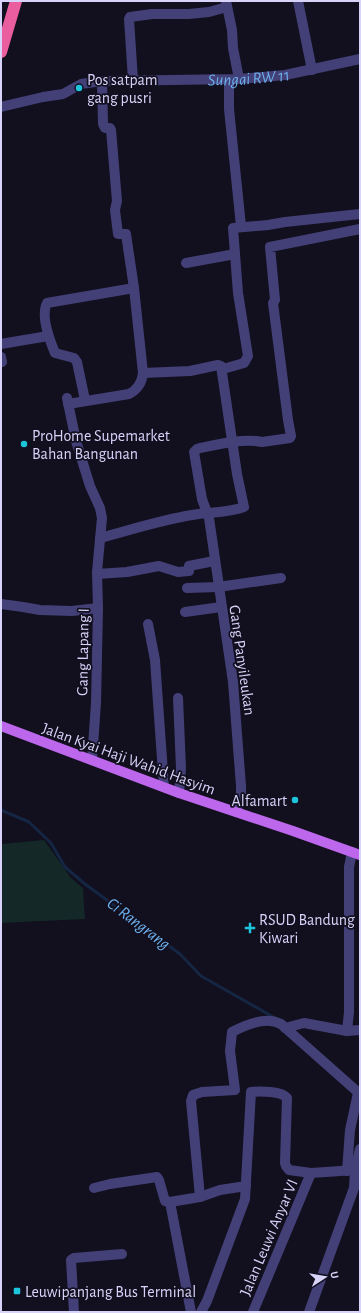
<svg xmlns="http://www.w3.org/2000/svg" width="361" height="1313" font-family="'Alegreya Sans',sans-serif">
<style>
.green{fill:#132827}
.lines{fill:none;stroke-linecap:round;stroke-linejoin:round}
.stream{stroke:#152643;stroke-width:3}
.street{stroke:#434078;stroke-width:10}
.primary{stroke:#bc67ec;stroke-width:10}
.highway{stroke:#ea5d9e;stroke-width:12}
.poi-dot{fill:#1cc5dc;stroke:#120f1f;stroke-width:1.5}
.labels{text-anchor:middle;stroke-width:3.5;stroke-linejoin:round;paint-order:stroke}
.poi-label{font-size:16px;fill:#d8d3f9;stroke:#120f1f;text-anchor:start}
.street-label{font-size:16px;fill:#d8d3f9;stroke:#120f1f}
.water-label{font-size:17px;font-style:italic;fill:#6db0ec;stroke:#120f1f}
</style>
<rect width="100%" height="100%" fill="#120f1f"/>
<path class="green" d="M 44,840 L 71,878 L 83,888 L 85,919 L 1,923 L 1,844 Z"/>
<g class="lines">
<path class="stream" d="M 1,810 L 29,822 L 51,843 L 65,867 L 85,884 L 180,954 L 201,976 L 275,1018"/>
<g class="street">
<path d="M 226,1 L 232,30 L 233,48 L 239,79"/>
<path d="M 298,1 L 312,70"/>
<path d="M 133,80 L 129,19 L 130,17 L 152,14 L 189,14 L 209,12 L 227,7"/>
<path d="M 229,80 L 229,109 L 241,226"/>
<path id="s1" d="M 1,107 L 43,97 L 63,94 L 81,84 L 102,81 L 239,79 L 285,75 L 360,59"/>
<path d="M 186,263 L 235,254"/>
<path d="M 1,344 L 48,336"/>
<path d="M 1,357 L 2,362 L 1,362"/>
<path d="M 223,369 L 244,363 L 248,356 L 238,293 L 233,228 L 268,225 L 285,222 L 360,214"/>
<path d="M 67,398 L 76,441 L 90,486 L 100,508 L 102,518 L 97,572 L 98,608 L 96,703 L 92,760"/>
<path d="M 85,400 L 77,362 L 74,358 L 55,353 C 50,341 40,316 47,303 L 134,288"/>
<path d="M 68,404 L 129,394 C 137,390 142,382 143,373 L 134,288 L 126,234 L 118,234 L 115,210 L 117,201 L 111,130 L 110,128 L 105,128 L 103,124 L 102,81"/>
<path d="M 100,538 C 130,530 161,520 192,515 C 209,512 227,513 244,507 L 237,474 L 221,366 L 218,365 L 190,371 L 143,373"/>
<path d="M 97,574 L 127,572 L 159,566 L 178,572 L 189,571 L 189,566 L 214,561"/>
<path d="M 187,588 L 218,587 L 281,578"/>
<path d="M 1,604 L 23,607 L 40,610 L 72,611 L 98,608"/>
<path d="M 185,612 L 221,607"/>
<path d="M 148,624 L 155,660 L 164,787"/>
<path d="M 178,698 L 181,768 L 179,793"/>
<path d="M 236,812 L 241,796 L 241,786 L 233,682 L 209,518 L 202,499 L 194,452 L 197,449 L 200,448 C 219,444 244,438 262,442 L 290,438 L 291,436 L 288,420 L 273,303 L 275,300 L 270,247 L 360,229"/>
<path d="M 285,1028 L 304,1023 L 347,1031 L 360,1030"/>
<path d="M 347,1031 L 349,1012 L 349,867 L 352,852"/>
<path d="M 347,1171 L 350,1130 L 358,1093"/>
<path d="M 94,1188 L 110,1184 L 157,1177 L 159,1180 L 165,1201 L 170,1202 L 200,1197 L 220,1190 L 246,1186"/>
<path d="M 200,1197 L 191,1101 L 193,1095 L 202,1092 L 235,1090 L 230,1051 L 232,1032 C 245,1025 266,1016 281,1024 L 360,1094"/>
<path d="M 170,1202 L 191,1312"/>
<path d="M 74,1312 L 71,1260 L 74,1258 L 122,1254"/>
<path d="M 201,1312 L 207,1301 L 245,1199 L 251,1092 C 260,1091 282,1091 287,1098 L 285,1163 L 286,1166 L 289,1170 L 311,1173 L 355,1170 L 360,1149"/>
<path d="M 253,1312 L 311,1173"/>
<path d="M 309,1312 L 354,1188 L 355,1170"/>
</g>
<path class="primary" d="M 1,726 L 179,793 L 293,831 L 360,855"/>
<path class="highway" d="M 1,52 L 16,1"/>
</g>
<g class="poi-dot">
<circle cx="79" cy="88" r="4"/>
<circle cx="24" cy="444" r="4"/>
<circle cx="295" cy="800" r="4"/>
<path d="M248 922h4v4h4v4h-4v4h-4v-4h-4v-4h4z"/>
<rect x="13" y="1287" width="8" height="8" rx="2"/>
</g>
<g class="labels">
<g class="poi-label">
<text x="87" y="85">Pos satpam<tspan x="87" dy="18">gang pusri</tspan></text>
<text x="32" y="441">ProHome Supemarket<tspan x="32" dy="18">Bahan Bangunan</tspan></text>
<text x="287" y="806" text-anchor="end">Alfamart</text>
<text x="259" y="925">RSUD Bandung<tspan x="259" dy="18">Kiwari</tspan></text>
<text x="25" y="1297">Leuwipanjang Bus Terminal</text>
</g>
<g class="street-label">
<text transform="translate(82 652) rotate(-89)" y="6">Gang Lapang I</text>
<text transform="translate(243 660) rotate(82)" y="6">Gang Panyileukan</text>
<text transform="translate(129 758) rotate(20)" y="6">Jalan Kyai Haji Wahid Hasyim</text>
<text transform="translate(268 1237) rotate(-67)" y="6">Jalan Leuwi Anyar VI</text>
</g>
<g class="water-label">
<text dy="6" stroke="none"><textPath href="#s1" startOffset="252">Sungai RW 11</textPath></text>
<text transform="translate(139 923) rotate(37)" y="6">Ci Rangrang</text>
</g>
</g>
<rect width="361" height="1313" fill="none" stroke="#d8d3f9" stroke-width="4"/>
<g transform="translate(325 1277) rotate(78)" stroke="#120f1f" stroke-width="3" paint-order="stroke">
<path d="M0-3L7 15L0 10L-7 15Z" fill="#d8d3f9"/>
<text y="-6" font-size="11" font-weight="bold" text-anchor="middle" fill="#d8d3f9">U</text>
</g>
</svg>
